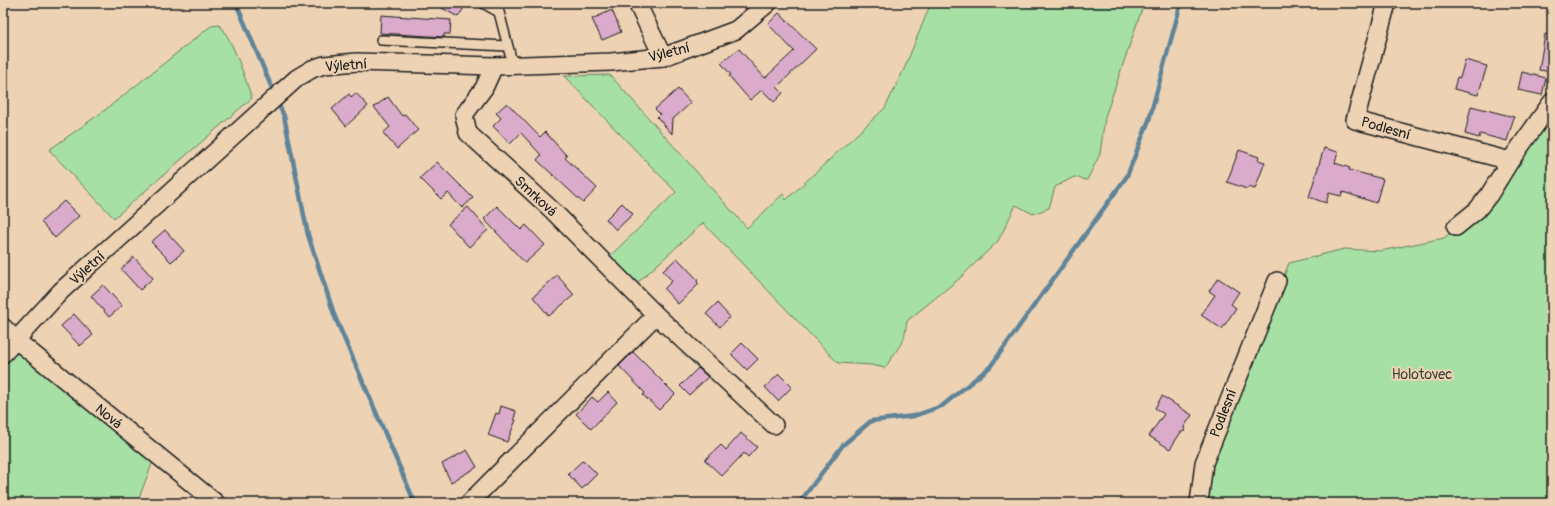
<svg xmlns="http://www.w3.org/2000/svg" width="1555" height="506" font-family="Pangolin,sans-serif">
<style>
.green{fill:#a7e0a5;stroke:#627e60}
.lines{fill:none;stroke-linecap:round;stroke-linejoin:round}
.stream{stroke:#5f8499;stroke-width:4.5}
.building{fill:#dbabcc;stroke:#1c1c1c}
.lane-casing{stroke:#1c1c1c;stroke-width:12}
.street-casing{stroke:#1c1c1c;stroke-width:20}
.lane{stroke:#edd3b4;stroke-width:9}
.street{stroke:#edd3b4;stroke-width:17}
.labels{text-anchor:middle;stroke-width:4;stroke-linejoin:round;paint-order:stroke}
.street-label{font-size:14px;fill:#1c1c1c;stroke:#edd3b4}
.park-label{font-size:14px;fill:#384337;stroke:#edd3b4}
</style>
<rect width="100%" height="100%" fill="#edd3b4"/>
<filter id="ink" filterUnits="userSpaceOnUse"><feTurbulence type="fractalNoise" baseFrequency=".025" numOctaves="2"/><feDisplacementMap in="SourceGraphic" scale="8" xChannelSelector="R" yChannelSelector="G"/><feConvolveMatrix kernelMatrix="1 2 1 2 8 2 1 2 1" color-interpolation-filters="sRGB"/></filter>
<g filter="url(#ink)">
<g class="green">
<path d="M 931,3 L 1144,3 L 1105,117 L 1100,154 L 1087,180 L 1074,177 L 1055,187 L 1049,208 L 1033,214 L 1016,205 L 998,241 L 960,278 L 907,321 L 904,339 L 885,368 L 871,365 L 838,363 L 703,223 L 637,283 L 609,257 L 676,192 L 564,76 L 610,75 L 747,228 L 783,194 L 786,200 L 885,108 L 905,67 Z"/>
<path d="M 219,25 C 233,39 245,79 252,98 L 114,218 L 49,150 L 105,110 L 211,26 Z"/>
<path d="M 1552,110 L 1552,503 L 1206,503 L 1211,464 L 1289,263 L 1344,249 L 1380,251 L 1444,238 L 1492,200 Z"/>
<path d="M 18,349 L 153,461 L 137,503 L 3,503 L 3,365 Z"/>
</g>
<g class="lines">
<g class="stream">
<path d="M 236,3 L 274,93"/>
<path d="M 277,101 L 284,116 L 308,235 L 335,317 L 415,503"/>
<path d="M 799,503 L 843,445 L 871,421 L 914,416 L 942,406 L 990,367 L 1127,176 L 1149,120 L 1181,3"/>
</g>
</g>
<g class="building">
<path d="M 433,3 L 467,3 L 458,17 Z"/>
<path d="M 612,10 L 621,32 L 602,40 L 592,19 Z"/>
<path d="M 779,13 L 816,49 L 777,87 L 783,93 L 774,102 L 762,90 L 750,100 L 729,76 L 731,75 L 721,63 L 739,49 L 765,78 L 794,51 L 768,24 Z"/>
<path d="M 381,15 L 451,20 L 450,34 L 444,34 L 444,37 L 380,33 Z"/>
<path d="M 1545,34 L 1552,35 L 1552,72 L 1539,70 Z"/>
<path d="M 1465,60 L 1487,66 L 1478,95 L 1454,89 L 1457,77 L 1460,78 Z"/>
<path d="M 1522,72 L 1546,78 L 1542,95 L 1518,90 Z"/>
<path d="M 678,89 L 691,103 L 673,119 L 672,134 L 657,117 L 660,114 L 655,109 Z"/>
<path d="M 356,93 L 368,106 L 346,126 L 332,109 L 349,94 L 351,97 Z"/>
<path d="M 388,97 L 402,116 L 405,114 L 418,130 L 397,149 L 383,133 L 390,127 L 374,107 Z"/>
<path d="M 507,103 L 540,137 L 545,132 L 567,156 L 565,158 L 597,188 L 583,203 L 537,160 L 541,155 L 521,133 L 510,144 L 493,126 L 501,118 L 496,113 Z"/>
<path d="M 1471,106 L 1514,117 L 1507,141 L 1480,134 L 1479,138 L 1465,134 Z"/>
<path d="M 1324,148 L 1338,152 L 1335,163 L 1350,168 L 1349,170 L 1383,179 L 1376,203 L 1343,192 L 1341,196 L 1329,193 L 1326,203 L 1309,197 Z"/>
<path d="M 1239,150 L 1259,157 L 1258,160 L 1265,162 L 1255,189 L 1248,187 L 1247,189 L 1227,182 Z"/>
<path d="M 437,162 L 473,198 L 462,208 L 448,193 L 441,199 L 420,178 Z"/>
<path d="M 64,201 L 79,216 L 55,238 L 41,222 Z"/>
<path d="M 622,203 L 633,214 L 616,230 L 606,219 Z"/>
<path d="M 497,206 L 521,230 L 526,225 L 545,245 L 525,263 L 484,219 Z"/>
<path d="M 468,207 L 488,230 L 469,247 L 448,224 Z"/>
<path d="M 165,230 L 184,251 L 171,262 L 151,242 Z"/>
<path d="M 134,257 L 153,278 L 140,290 L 121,269 Z"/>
<path d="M 677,258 L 697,279 L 698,285 L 678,304 L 664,289 L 672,281 L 663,271 Z"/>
<path d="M 557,275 L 574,295 L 549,316 L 533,297 Z"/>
<path d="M 1218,278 L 1239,292 L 1231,304 L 1236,308 L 1222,329 L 1201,315 L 1215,295 L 1209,291 Z"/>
<path d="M 103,285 L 122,306 L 109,317 L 91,296 Z"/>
<path d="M 717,303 L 730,317 L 720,327 L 706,314 Z"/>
<path d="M 74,314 L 93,335 L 80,346 L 61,326 Z"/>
<path d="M 742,343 L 758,359 L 747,370 L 731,354 Z"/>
<path d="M 633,352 L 675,394 L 659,410 L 643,395 L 645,393 L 619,366 Z"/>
<path d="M 698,368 L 708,377 L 689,395 L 680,386 Z"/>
<path d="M 779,374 L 792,387 L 778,401 L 765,387 Z"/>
<path d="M 608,392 L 617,402 L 591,429 L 576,414 L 592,397 L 598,402 Z"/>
<path d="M 1162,396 L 1192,415 L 1184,427 L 1185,431 L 1181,432 L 1170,449 L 1149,436 L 1164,414 L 1155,408 Z"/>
<path d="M 501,406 L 516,411 L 514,419 L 516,420 L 507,442 L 488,435 L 496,413 L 499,414 Z"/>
<path d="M 741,433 L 757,447 L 748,457 L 744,453 L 722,476 L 705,460 L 721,445 L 726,450 Z"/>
<path d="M 467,450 L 477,467 L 451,482 L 442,464 Z"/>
<path d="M 583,460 L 597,474 L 582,489 L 568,474 Z"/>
</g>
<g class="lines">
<defs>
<g id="lane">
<path d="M 483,3 L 499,12 L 513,66"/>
<path d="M 381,40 L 507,46"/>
</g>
<g id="street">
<path d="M 637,3 L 663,57"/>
<path d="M 1387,3 L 1355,120 L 1510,161"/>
<path d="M 494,66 L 484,88 L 464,115 L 468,133 L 552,210 L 656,315 L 774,425"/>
<path d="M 1456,227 L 1477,210 L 1489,195 L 1510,161 L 1552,102"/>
<path d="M 3,327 L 16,340 L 216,503"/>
<path d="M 3,354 L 61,291 L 297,78 L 312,69 L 324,65 L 357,62 L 494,66 L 611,62 L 663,57 L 736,30 L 768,3"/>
<path d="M 469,503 L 656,315"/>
<path d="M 1199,503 L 1204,463 L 1277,281"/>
</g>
</defs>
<use href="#lane" class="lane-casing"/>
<use href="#street" class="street-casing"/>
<use href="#lane" class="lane"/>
<use href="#street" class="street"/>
</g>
</g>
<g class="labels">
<g class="street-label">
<text transform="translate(669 52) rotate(-14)" y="5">Výletní</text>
<text transform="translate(346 65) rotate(-4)" y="5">Výletní</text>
<text transform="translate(1386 128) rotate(16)" y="5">Podlesní</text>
<text transform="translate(536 196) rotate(43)" y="5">Smrková</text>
<text transform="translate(87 268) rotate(-42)" y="5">Výletní</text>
<text transform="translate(1223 413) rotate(-69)" y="5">Podlesní</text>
<text transform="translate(109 416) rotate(39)" y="5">Nová</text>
</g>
<g class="park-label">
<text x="1422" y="379">Holotovec</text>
</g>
</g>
<rect width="1555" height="506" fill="none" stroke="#edd3b4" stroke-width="16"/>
<rect x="8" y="8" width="1539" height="490" fill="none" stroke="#1c1c1c" stroke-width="1.5" filter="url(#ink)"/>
</svg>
